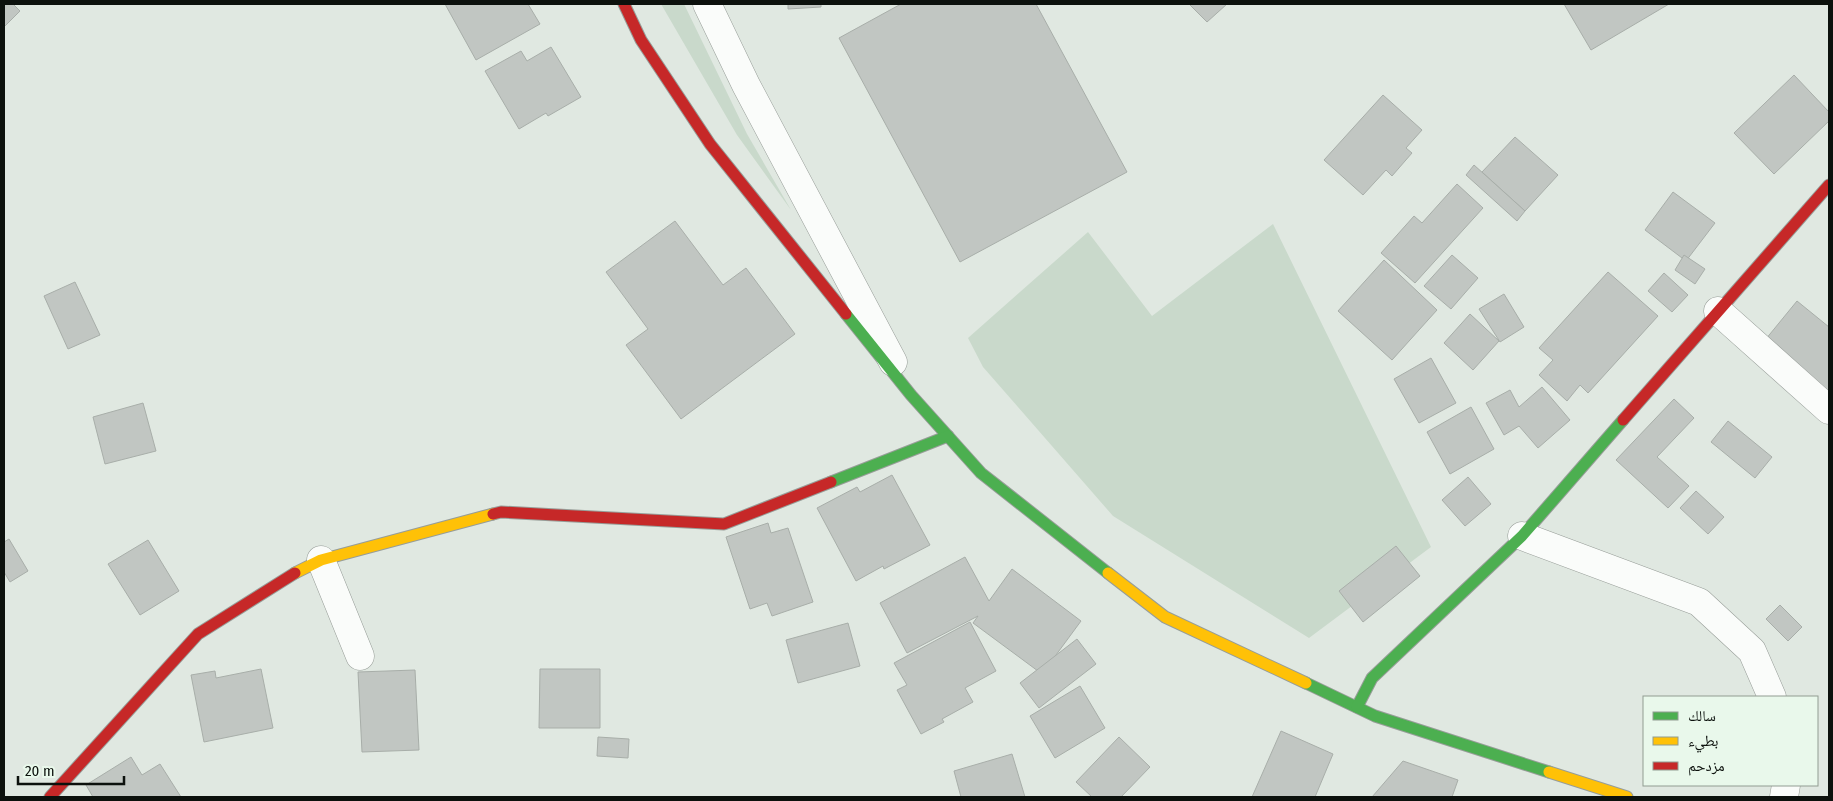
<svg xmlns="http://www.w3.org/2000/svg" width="1833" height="801" font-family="'Fira Sans Condensed','Noto Naskh Arabic',sans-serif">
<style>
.green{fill:#c9d9cb}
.building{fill:#c1c6c2;stroke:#a8aea9}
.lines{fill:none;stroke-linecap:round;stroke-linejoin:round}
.street-casing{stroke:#979d98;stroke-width:29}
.fast-casing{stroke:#979d98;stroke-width:13}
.slow-casing{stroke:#979d98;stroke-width:13}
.jam-casing{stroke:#979d98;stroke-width:13}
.street{stroke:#fafcfa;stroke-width:28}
.fast{stroke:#4caf50;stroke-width:11}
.slow{stroke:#ffc107;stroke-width:11}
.jam{stroke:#c62828;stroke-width:11}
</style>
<rect width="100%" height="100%" fill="#e0e8e1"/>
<g class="green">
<path d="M 661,4 L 684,4 L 747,134 L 791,210 L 737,135 Z"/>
<path d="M 1273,224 L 1431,547 L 1309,638 L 1113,516 L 983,367 L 968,338 L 1088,232 L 1152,316 Z"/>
</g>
<g class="building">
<path d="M 4,4 L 13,4 L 20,11 L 4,27 Z"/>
<path d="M 445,4 L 528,4 L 540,24 L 476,60 Z"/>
<path d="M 788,4 L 821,4 L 821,7 L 788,9 Z"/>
<path d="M 901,4 L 1036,4 L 1127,172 L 960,262 L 839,38 Z"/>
<path d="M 1189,4 L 1227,4 L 1207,22 Z"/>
<path d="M 1564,4 L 1669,4 L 1591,50 Z"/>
<path d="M 551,47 L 581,97 L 548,116 L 546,113 L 519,129 L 485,71 L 521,51 L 527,61 Z"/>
<path d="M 1794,75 L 1829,112 L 1829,121 L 1774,174 L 1734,133 Z"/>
<path d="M 1383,95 L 1422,130 L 1406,148 L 1412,153 L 1392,176 L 1386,170 L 1363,195 L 1324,160 Z"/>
<path d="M 1515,137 L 1558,175 L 1525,211 L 1482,172 Z"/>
<path d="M 1474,165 L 1525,211 L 1517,221 L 1466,175 Z"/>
<path d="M 1457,184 L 1483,208 L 1415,283 L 1381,253 L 1414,216 L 1422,223 Z"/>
<path d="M 1673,192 L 1715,223 L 1686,261 L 1645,230 Z"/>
<path d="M 675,221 L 723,285 L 746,268 L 795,334 L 681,419 L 626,345 L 648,329 L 606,272 Z"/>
<path d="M 1452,255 L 1478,278 L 1451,309 L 1424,286 Z"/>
<path d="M 1684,255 L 1705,269 L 1695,284 L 1675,270 Z"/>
<path d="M 1384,260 L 1437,310 L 1392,360 L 1338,311 Z"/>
<path d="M 1608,272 L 1658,316 L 1588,393 L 1580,385 L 1567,401 L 1539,375 L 1553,360 L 1539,348 Z"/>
<path d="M 1664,273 L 1688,295 L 1672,312 L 1648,291 Z"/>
<path d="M 75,282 L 100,335 L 68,349 L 44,296 Z"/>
<path d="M 1504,294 L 1524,327 L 1500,342 L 1479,309 Z"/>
<path d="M 1797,301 L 1829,327 L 1829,403 L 1761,345 Z"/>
<path d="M 1470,314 L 1499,341 L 1473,370 L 1444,343 Z"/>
<path d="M 1431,358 L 1456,403 L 1419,423 L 1394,379 Z"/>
<path d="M 1542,387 L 1570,420 L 1538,448 L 1519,426 L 1504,435 L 1486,403 L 1510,390 L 1519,407 Z"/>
<path d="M 1674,399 L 1694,418 L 1657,457 L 1689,486 L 1668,508 L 1616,460 Z"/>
<path d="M 143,403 L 156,451 L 105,464 L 93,417 Z"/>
<path d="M 1471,407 L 1494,449 L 1450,474 L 1427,432 Z"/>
<path d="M 1728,421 L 1772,457 L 1755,478 L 1711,442 Z"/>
<path d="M 892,475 L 930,545 L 884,569 L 883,566 L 856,581 L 817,508 L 857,487 L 860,492 Z"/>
<path d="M 1468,477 L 1491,504 L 1465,526 L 1442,500 Z"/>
<path d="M 1696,491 L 1724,517 L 1708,534 L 1680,508 Z"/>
<path d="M 768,523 L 771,533 L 788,528 L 813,602 L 772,616 L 767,603 L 750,609 L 726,537 Z"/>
<path d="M 9,539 L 28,571 L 10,582 L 4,572 L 4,542 Z"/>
<path d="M 148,540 L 179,591 L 140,615 L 108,564 Z"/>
<path d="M 1396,546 L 1420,576 L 1363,622 L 1339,591 Z"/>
<path d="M 965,557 L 989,601 L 1012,569 L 1081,621 L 1042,674 L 973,623 L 978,616 L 907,653 L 880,603 Z"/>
<path d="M 1780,605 L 1802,627 L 1788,641 L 1766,619 Z"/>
<path d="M 970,622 L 996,671 L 965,688 L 973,702 L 942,719 L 944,722 L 921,734 L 897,690 L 907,685 L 894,663 Z"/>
<path d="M 848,623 L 860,666 L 798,683 L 786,640 Z"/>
<path d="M 1077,639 L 1096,664 L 1039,708 L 1020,683 Z"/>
<path d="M 261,669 L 273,728 L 204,742 L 191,675 L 215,671 L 216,678 Z"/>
<path d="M 540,669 L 600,669 L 600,728 L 539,728 Z"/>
<path d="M 415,670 L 419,750 L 362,752 L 358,672 Z"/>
<path d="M 1080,686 L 1105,728 L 1055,758 L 1030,716 Z"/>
<path d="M 1281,731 L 1333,754 L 1315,797 L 1252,797 Z"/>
<path d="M 598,737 L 629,739 L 628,758 L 597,756 Z"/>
<path d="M 1119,737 L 1150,767 L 1121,797 L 1092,797 L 1076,782 Z"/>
<path d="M 1012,754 L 1025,797 L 961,797 L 954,771 Z"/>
<path d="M 131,757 L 142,775 L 160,764 L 181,797 L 93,797 L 86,785 Z"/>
<path d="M 1403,761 L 1458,780 L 1452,797 L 1372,797 Z"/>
</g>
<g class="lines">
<defs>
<g id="street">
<path d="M 707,4 L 746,85 L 893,362"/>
<path d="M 1718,311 L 1829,410"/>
<path d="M 1522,536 L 1699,602 L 1752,651 L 1772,697"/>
<path d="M 321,560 L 360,656"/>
<path d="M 1784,797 L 1786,785"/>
</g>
<g id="fast">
<path d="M 846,314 L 911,395 L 981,473 L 1108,573"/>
<path d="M 831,482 L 948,436"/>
<path d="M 1306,683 L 1375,716 L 1549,772"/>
<path d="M 1357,707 L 1372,678 L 1522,536 L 1623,420"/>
</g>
<g id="slow">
<path d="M 295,573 L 321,560 L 493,514"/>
<path d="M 1108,573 L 1165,617 L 1306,683"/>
<path d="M 1549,772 L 1627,797"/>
</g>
<g id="jam">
<path d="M 624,4 L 641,40 L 710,144 L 846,314"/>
<path d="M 1623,420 L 1829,185"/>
<path d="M 493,514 L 501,512 L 724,524 L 831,482"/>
<path d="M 50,797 L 198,634 L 295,573"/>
</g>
</defs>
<use href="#street" class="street-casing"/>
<use href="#fast" class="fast-casing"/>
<use href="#slow" class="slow-casing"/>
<use href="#jam" class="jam-casing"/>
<use href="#street" class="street"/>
<use href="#fast" class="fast"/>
<use href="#slow" class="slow"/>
<use href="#jam" class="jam"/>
</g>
<rect width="1833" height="801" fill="none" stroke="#0c110d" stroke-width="10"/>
<rect x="1643" y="696" width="175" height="90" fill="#e9f8eb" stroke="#919c92"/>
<rect x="1653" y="712" width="25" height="8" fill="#4caf50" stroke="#919c92"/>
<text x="1688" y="721" font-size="15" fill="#0c110d">سالك</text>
<rect x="1653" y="737" width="25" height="8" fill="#ffc107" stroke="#919c92"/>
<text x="1688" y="746" font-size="15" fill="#0c110d">بطيء</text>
<rect x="1653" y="762" width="25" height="8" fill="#c62828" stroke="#919c92"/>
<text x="1688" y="771" font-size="15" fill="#0c110d">مزدحم</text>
<path d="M18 776v8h106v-8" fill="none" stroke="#0c110d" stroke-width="2.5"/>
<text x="25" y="776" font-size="15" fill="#0c110d" stroke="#e9f8eb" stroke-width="4" paint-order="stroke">20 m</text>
</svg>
